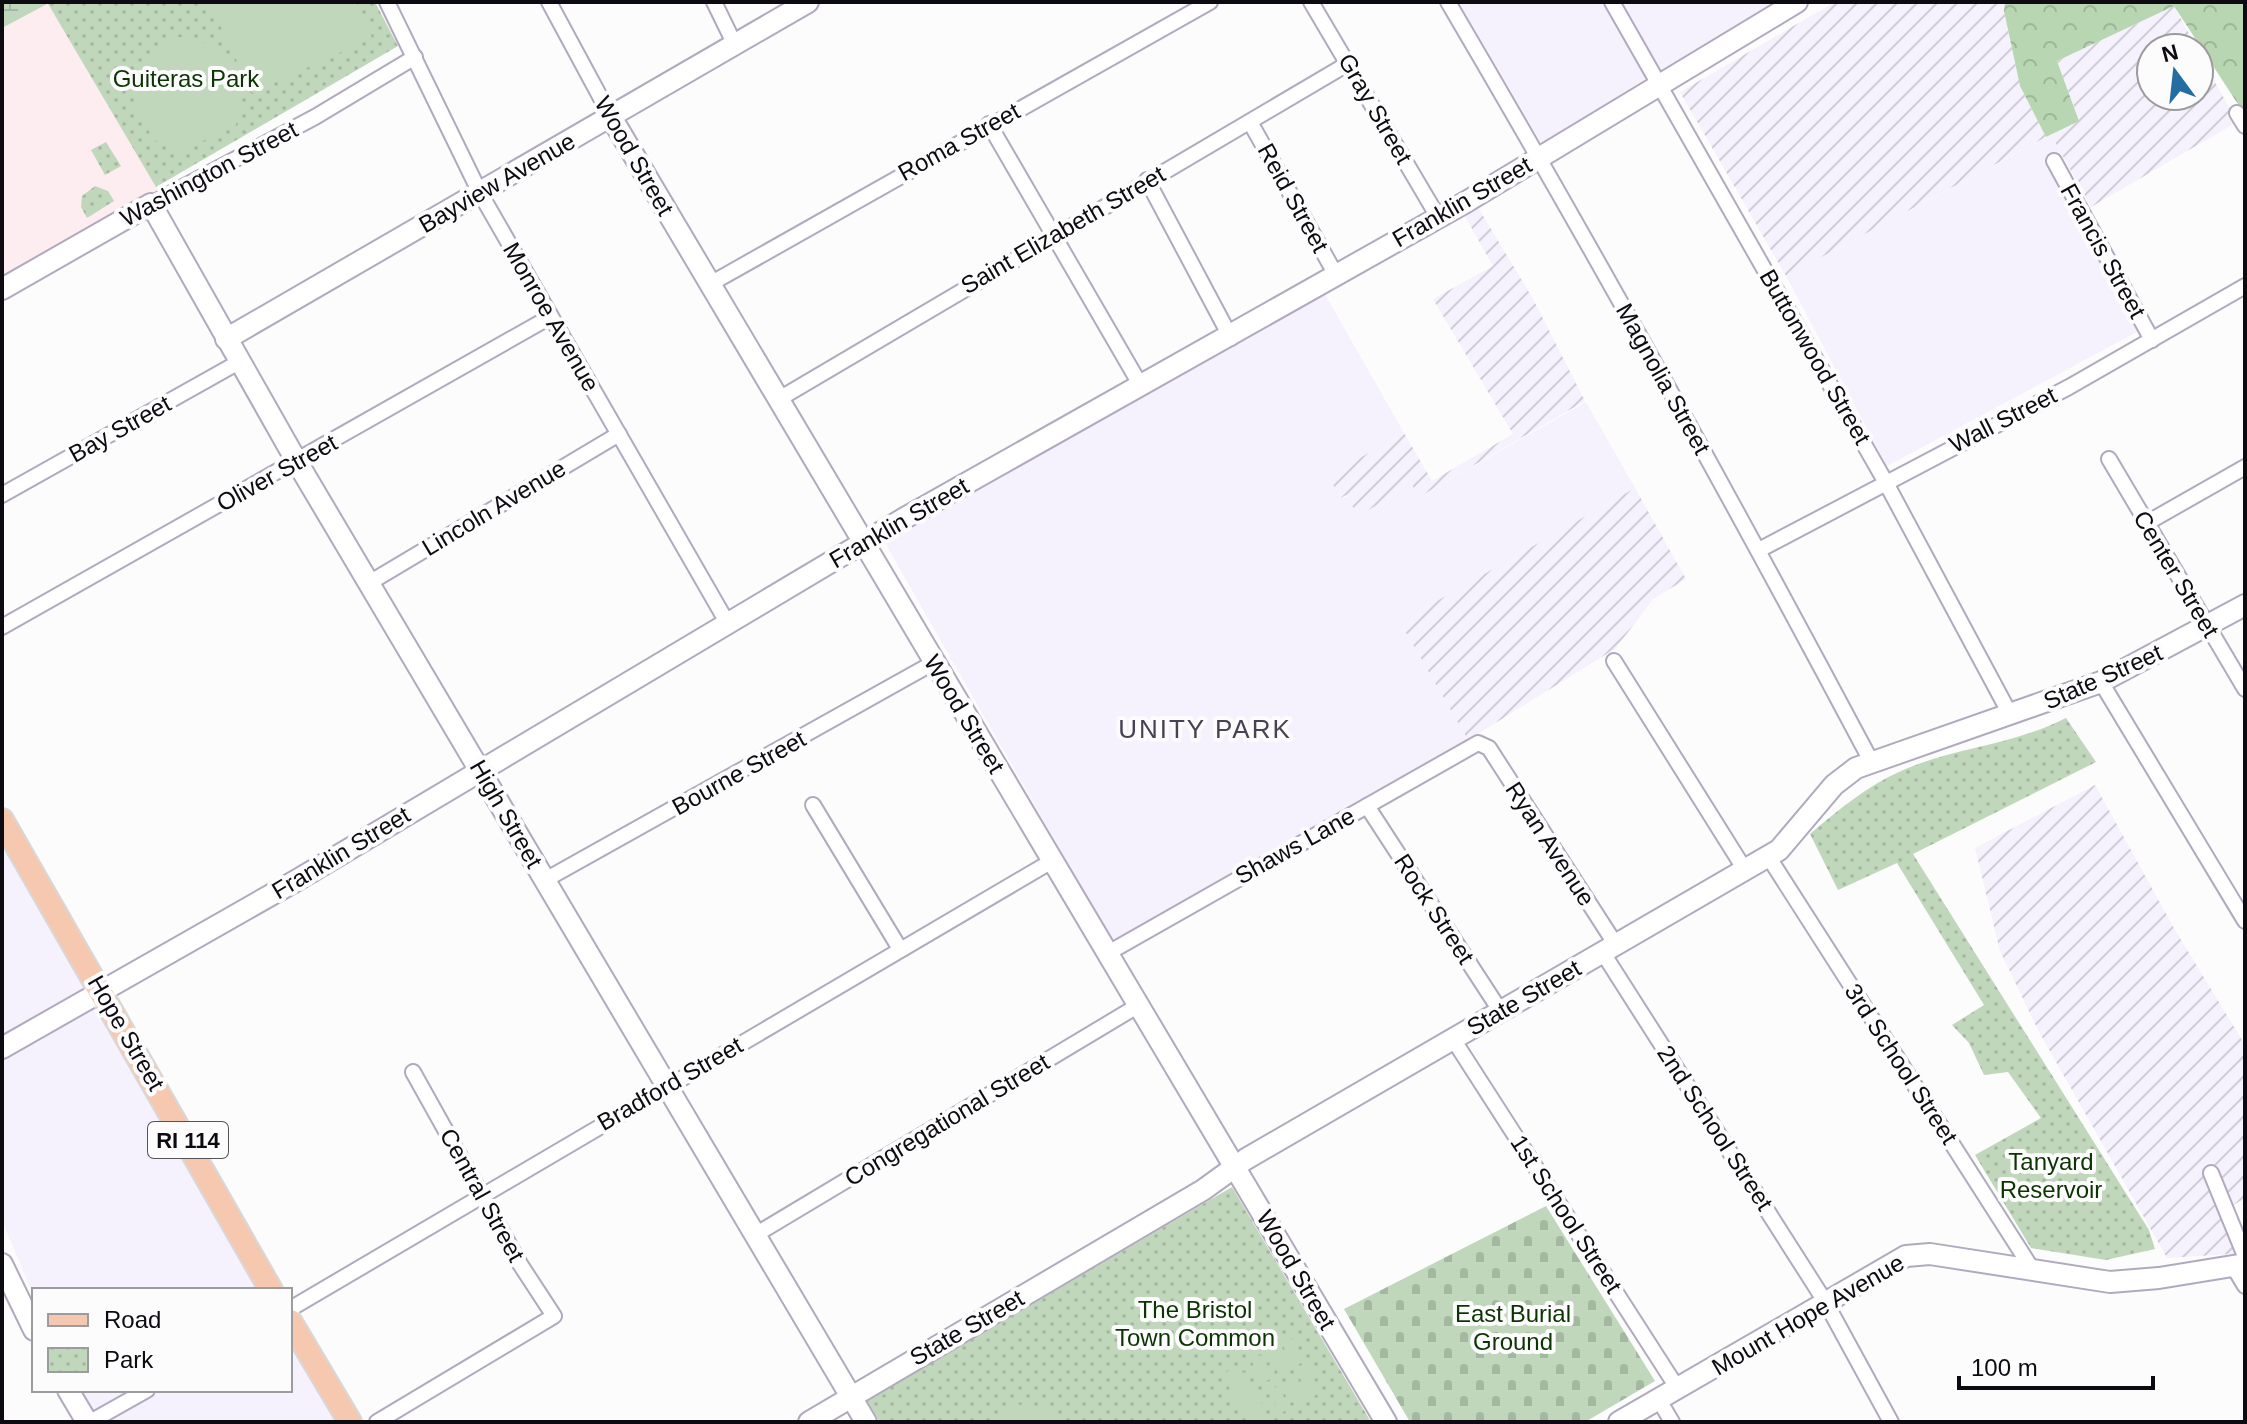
<svg xmlns="http://www.w3.org/2000/svg" width="2247" height="1424" font-family="Arial,sans-serif">
<style>
.built{fill:#f5f1fd}
.industrial{fill:url(#industrial-furrows)}
.education{fill:#fdedf0}
.forest{fill:url(#forest-crowns)}
.wetland{fill:url(#wetland-marsh)}
.cemetery{fill:url(#cemetery-stones)}
.park{fill:url(#park-dots)}
.pitch{fill:#c0d7bb}
.lines{fill:none;stroke-linecap:round;stroke-linejoin:round}
.street-casing{stroke:#b1aabf;stroke-width:18}
.secondary-casing{stroke:#b1aabf;stroke-width:24}
.primary-casing{stroke:#d8d8d9;stroke-width:26}
.street{stroke:#fff;stroke-width:14}
.secondary{stroke:#fff;stroke-width:20}
.primary{stroke:#f7c8b0;stroke-width:22}
.labels{text-anchor:middle;stroke-width:8;stroke-linejoin:round;paint-order:stroke}
.shield{fill:#fcfcfc;stroke:#555358;stroke-width:2}
.shield-label{font-size:22px;font-weight:bold;fill:#0d0a11}
.park-label{font-size:24px;fill:#0b3403;stroke:#fcfcfc}
.street-label{font-size:24px;fill:#0d0a11;stroke:#fcfcfc}
.neighbourhood-label{font-size:26px;letter-spacing:2px;fill:#494254;stroke:#fcfcfc}
</style>
<defs>
<pattern id="industrial-furrows" width="10" height="10" patternUnits="userSpaceOnUse" patternTransform="scale(2)"><rect width="10" height="10" fill="#f5f1fd"/><path d="M-1 1l2-2M0 10L10 0M9 11l2-2" fill="none" stroke="#d1cdd8"/></pattern>
<pattern id="forest-crowns" width="20" height="18" patternUnits="userSpaceOnUse" patternTransform="scale(2)"><rect width="20" height="18" fill="#b8d6b2"/><path d="M2 6a3 3 0 1 1 6 0M12 15a3 3 0 1 1 6 0" fill="none" stroke="#9db698"/></pattern>
<pattern id="wetland-marsh" width="20" height="14" patternUnits="userSpaceOnUse" patternTransform="scale(2)"><rect width="20" height="14" fill="#c0d7bb"/><path d="M1 5h8M5 5V1M11 12h8M15 12V8" fill="none" stroke="#a4b7a0"/></pattern>
<pattern id="cemetery-stones" width="16" height="16" patternUnits="userSpaceOnUse" patternTransform="scale(2)"><rect width="16" height="16" fill="#c0d7bb"/><path d="M2 7V4a2 2 0 0 1 4 0v3zM10 15v-3a2 2 0 0 1 4 0v3z" fill="#a4b7a0"/></pattern>
<pattern id="park-dots" width="8" height="8" patternUnits="userSpaceOnUse" patternTransform="scale(2)"><rect width="8" height="8" fill="#c0d7bb"/><path d="M2 2h.1M6 6h.1" fill="none" stroke="#a4b7a0" stroke-width="1.8" stroke-linecap="round"/></pattern>
</defs>
<rect width="100%" height="100%" fill="#fcfcfc"/>
<g class="built">
<path d="M 1459,2 L 1784,2 L 1543,146 Z"/>
<path d="M 2051,135 L 2150,325 L 1887,466 L 1786,276 Z"/>
<path d="M 1323,291 L 1404,433 L 1329,476 L 1341,498 L 1412,485 L 1419,497 L 1586,402 L 1635,488 L 1401,622 L 1468,740 L 1113,942 L 884,541 Z"/>
<path d="M 2,838 L 268,1290 L 34,1290 L 34,1296 L 2,1221 Z"/>
<path d="M 290,1327 L 346,1422 L 97,1422 L 79,1390 L 290,1390 Z"/>
</g>
<g class="industrial">
<path d="M 1835,2 L 2005,2 L 2004,11 L 2020,86 L 2046,137 L 1786,276 L 1680,92 Z"/>
<path d="M 2174,6 L 2197,48 L 2151,48 L 2151,96 L 2199,96 L 2199,53 L 2237,122 L 2091,207 L 2051,135 L 2079,120 L 2057,61 Z"/>
<path d="M 1476,204 L 1533,299 L 1585,401 L 1419,497 L 1412,485 L 1358,516 L 1346,495 L 1341,498 L 1328,476 L 1404,433 L 1432,481 L 1513,434 L 1433,299 L 1493,266 L 1462,211 Z"/>
<path d="M 1635,488 L 1686,579 L 1653,599 L 1616,648 L 1468,740 L 1400,622 Z"/>
<path d="M 2095,785 L 2175,930 L 2245,1045 L 2245,1198 L 2232,1206 L 2245,1241 L 2245,1253 L 2167,1258 L 2038,1030 L 2000,951 L 1975,848 Z"/>
</g>
<path class="education" d="M 51,2 L 54,2 L 163,188 L 2,279 L 2,28 Z"/>
<path class="forest" d="M 2005,2 L 2245,2 L 2245,115 L 2174,6 L 2057,61 L 2079,121 L 2046,137 L 2020,86 L 2004,11 Z"/>
<path class="wetland" d="M 2,2 L 51,2 L 2,28 Z"/>
<path class="cemetery" d="M 1546,1206 L 1655,1381 L 1585,1422 L 1410,1422 L 1344,1309 Z"/>
<g class="park">
<path d="M 47,2 L 375,2 L 398,46 L 156,187 Z"/>
<path d="M 106,142 L 121,166 L 105,175 L 91,150 Z"/>
<path d="M 95,186 L 108,191 L 114,201 L 87,218 L 81,207 L 82,196 Z"/>
<path d="M 2066,718 L 2096,762 L 1913,854 L 2149,1230 L 2155,1249 L 2106,1260 L 2031,1248 L 1975,1155 L 2041,1118 L 2008,1072 L 1984,1075 L 1969,1043 L 1952,1025 L 1984,1005 L 1897,863 L 1838,890 L 1810,834 C 1838,810 1867,786 1901,771 C 1954,747 2011,746 2066,718 Z"/>
<path d="M 1232,1187 L 1371,1422 L 880,1422 L 867,1401 Z"/>
</g>
<g class="pitch">
<path d="M 209,2 L 356,2 L 372,38 L 252,93 Z"/>
<path d="M 181,37 C 236,45 248,74 236,125 L 182,151 L 153,140 L 128,86 C 141,61 154,47 181,37 Z"/>
<path d="M 1293,1338 L 1305,1361 L 1294,1367 L 1282,1344 Z"/>
<path d="M 1277,1347 L 1289,1369 L 1279,1375 L 1267,1352 Z"/>
<path d="M 1261,1355 L 1274,1377 L 1263,1383 L 1251,1360 Z"/>
<path d="M 1236,1367 L 1240,1374 L 1245,1372 L 1266,1412 L 1262,1415 L 1265,1422 L 1248,1422 L 1226,1382 L 1230,1379 L 1226,1372 Z"/>
<path d="M 1309,1369 L 1321,1392 L 1311,1398 L 1298,1375 Z"/>
<path d="M 1293,1378 L 1305,1400 L 1295,1406 L 1283,1383 Z"/>
<path d="M 1278,1386 L 1290,1408 L 1280,1414 L 1267,1391 Z"/>
<path d="M 1011,1403 L 1053,1411 L 1061,1422 L 997,1422 L 999,1412 Z"/>
</g>
<g class="lines">
<defs>
<g id="street">
<path d="M 387,2 L 480,193 L 728,624"/>
<path d="M 549,2 L 611,117"/>
<path d="M 714,2 L 735,45"/>
<path d="M 1311,2 L 1438,217"/>
<path d="M 1448,2 C 1595,252 1735,505 1871,761"/>
<path d="M 1612,2 L 1885,481 L 2011,716"/>
<path d="M 2237,113 L 2245,126"/>
<path d="M 1250,122 L 1336,275"/>
<path d="M 989,124 L 1141,386"/>
<path d="M 2054,161 L 2152,340"/>
<path d="M 1147,180 L 1231,338"/>
<path d="M 151,204 L 315,117 L 415,57"/>
<path d="M 710,284 L 1210,2"/>
<path d="M 779,399 L 1349,63"/>
<path d="M 2109,459 L 2245,689"/>
<path d="M 2,495 L 239,362"/>
<path d="M 2145,524 L 2245,467"/>
<path d="M 1759,550 L 2069,387 L 2245,286"/>
<path d="M 369,583 L 619,434"/>
<path d="M 2,627 L 550,317"/>
<path d="M 1614,661 L 1745,870"/>
<path d="M 2101,682 L 2245,921"/>
<path d="M 813,805 L 900,949"/>
<path d="M 1367,806 L 1501,1012"/>
<path d="M 1768,856 L 2034,1272"/>
<path d="M 545,880 L 933,663"/>
<path d="M 1108,953 L 1478,743 L 1489,748 L 1616,945"/>
<path d="M 1603,953 L 1826,1303 L 1891,1422"/>
<path d="M 1453,1039 L 1678,1389"/>
<path d="M 2211,1173 L 2245,1256"/>
<path d="M 755,1235 L 1139,1005"/>
<path d="M 2233,1266 L 2245,1286"/>
<path d="M 290,1309 L 1052,861"/>
<path d="M 1659,1400 L 1672,1422"/>
<path d="M 90,1422 L 147,1390"/>
<path d="M 377,1422 L 554,1316 L 520,1264 L 413,1072"/>
</g>
<g id="secondary">
<path d="M 611,117 L 1386,1422"/>
<path d="M 2,289 L 151,204 L 297,462 L 866,1422"/>
<path d="M 226,339 L 808,2"/>
<path d="M 2,1048 L 299,879 L 903,519 L 1466,202 L 1797,2"/>
<path d="M 2,1264 L 34,1330"/>
<path d="M 68,1390 L 87,1422"/>
<path d="M 809,1422 L 1203,1190 L 1246,1159 L 1779,850 L 1834,785 L 1856,768 L 2101,682 L 2245,605"/>
<path d="M 1619,1422 L 1906,1256 L 1930,1254 L 2110,1282 L 2159,1278 L 2245,1264"/>
</g>
<g id="primary">
<path d="M 2,820 L 271,1290"/>
<path d="M 290,1321 L 350,1422"/>
</g>
</defs>
<use href="#street" class="street-casing"/>
<use href="#secondary" class="secondary-casing"/>
<use href="#primary" class="primary-casing"/>
<use href="#street" class="street"/>
<use href="#secondary" class="secondary"/>
<use href="#primary" class="primary"/>
</g>
<g class="labels">
<rect class="shield" x="148" y="1122" width="80" height="36" rx="6"/>
<g class="shield-label">
<text x="188" y="1148">RI 114</text>
</g>
<g class="park-label">
<text x="186" y="87">Guiteras Park</text>
<text x="2051" y="1170">Tanyard<tspan x="2051" dy="28">Reservoir</tspan></text>
<text x="1195" y="1318">The Bristol<tspan x="1195" dy="28">Town Common</tspan></text>
<text x="1513" y="1322">East Burial<tspan x="1513" dy="28">Ground</tspan></text>
</g>
<g class="street-label">
<text transform="translate(1375 109) rotate(60)" y="8">Gray Street</text>
<text transform="translate(959 142) rotate(-29)" y="8">Roma Street</text>
<text transform="translate(634 156) rotate(60)" y="8">Wood Street</text>
<text transform="translate(209 174) rotate(-28)" y="8">Washington Street</text>
<text transform="translate(497 183) rotate(-30)" y="8">Bayview Avenue</text>
<text transform="translate(1293 198) rotate(61)" y="8">Reid Street</text>
<text transform="translate(1462 202) rotate(-30)" y="8">Franklin Street</text>
<text transform="translate(1063 230) rotate(-30)" y="8">Saint Elizabeth Street</text>
<text transform="translate(2103 251) rotate(61)" y="8">Francis Street</text>
<text transform="translate(551 317) rotate(60)" y="8">Monroe Avenue</text>
<text transform="translate(1815 357) rotate(60)" y="8">Buttonwood Street</text>
<text transform="translate(1663 379) rotate(61)" y="8">Magnolia Street</text>
<text transform="translate(2003 420) rotate(-27)" y="8">Wall Street</text>
<text transform="translate(120 429) rotate(-29)" y="8">Bay Street</text>
<text transform="translate(277 473) rotate(-29)" y="8">Oliver Street</text>
<text transform="translate(494 508) rotate(-31)" y="8">Lincoln Avenue</text>
<text transform="translate(899 523) rotate(-30)" y="8">Franklin Street</text>
<text transform="translate(2176 574) rotate(59)" y="8">Center Street</text>
<text transform="translate(2103 677) rotate(-24)" y="8">State Street</text>
<text transform="translate(964 714) rotate(59)" y="8">Wood Street</text>
<text transform="translate(739 773) rotate(-29)" y="8">Bourne Street</text>
<text transform="translate(506 814) rotate(60)" y="8">High Street</text>
<text transform="translate(1550 844) rotate(57)" y="8">Ryan Avenue</text>
<text transform="translate(1295 846) rotate(-29)" y="8">Shaws Lane</text>
<text transform="translate(341 853) rotate(-31)" y="8">Franklin Street</text>
<text transform="translate(1434 909) rotate(57)" y="8">Rock Street</text>
<text transform="translate(1524 998) rotate(-30)" y="8">State Street</text>
<text transform="translate(126 1033) rotate(60)" y="8">Hope Street</text>
<text transform="translate(1901 1064) rotate(57)" y="8">3rd School Street</text>
<text transform="translate(670 1084) rotate(-30)" y="8">Bradford Street</text>
<text transform="translate(947 1120) rotate(-31)" y="8">Congregational Street</text>
<text transform="translate(1715 1128) rotate(57)" y="8">2nd School Street</text>
<text transform="translate(482 1195) rotate(61)" y="8">Central Street</text>
<text transform="translate(1566 1214) rotate(57)" y="8">1st School Street</text>
<text transform="translate(1296 1270) rotate(60)" y="8">Wood Street</text>
<text transform="translate(1808 1315) rotate(-30)" y="8">Mount Hope Avenue</text>
<text transform="translate(967 1328) rotate(-30)" y="8">State Street</text>
</g>
<g class="neighbourhood-label">
<text x="1205" y="738">UNITY PARK</text>
</g>
</g>
<rect width="2247" height="1424" fill="none" stroke="#0d0a11" stroke-width="8"/>
<rect x="32" y="1288" width="260" height="104" fill="#fcfcfc" stroke="#9c9b9e" stroke-width="2"/>
<rect x="48" y="1314" width="40" height="12" fill="#f7c8b0" stroke="#9c9b9e" stroke-width="2"/>
<text x="104" y="1328" font-size="24" fill="#0d0a11">Road</text>
<rect x="48" y="1348" width="40" height="24" fill="url(#park-dots)" stroke="#9c9b9e" stroke-width="2"/>
<text x="104" y="1368" font-size="24" fill="#0d0a11">Park</text>
<g transform="translate(2175 72) rotate(345)"><circle r="38" fill="#fcfcfc" stroke="#9c9b9e" stroke-width="2"/>
<path d="M0-6L14 30L0 20L-14 30Z" fill="#246da0"/>
<text y="-12" font-size="22" font-weight="bold" text-anchor="middle" fill="#0d0a11">N</text>
</g>
<path d="M1959 1376v12h194v-12" fill="none" stroke="#0d0a11" stroke-width="4"/>
<text x="1971" y="1376" font-size="24" fill="#0d0a11" stroke="#fcfcfc" stroke-width="6" paint-order="stroke">100 m</text>
</svg>
